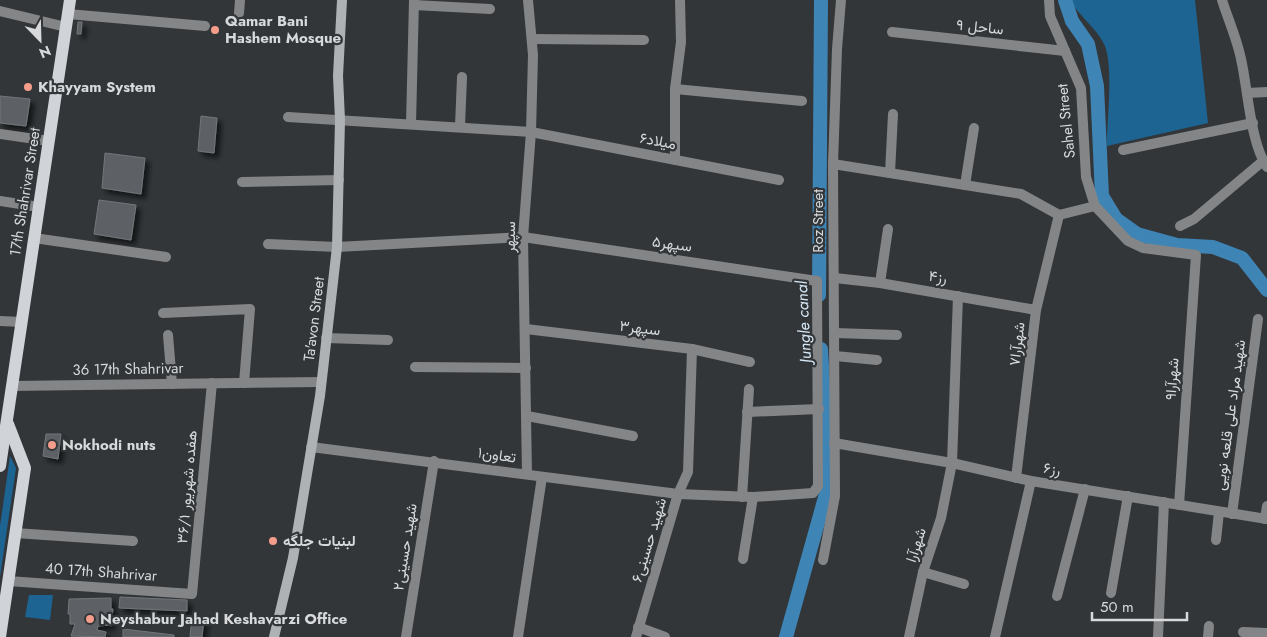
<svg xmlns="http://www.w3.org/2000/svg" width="1267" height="637" font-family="Jost,Vazirmatn,sans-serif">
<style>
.green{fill:#1d6492}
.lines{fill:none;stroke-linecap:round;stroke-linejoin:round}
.canal{stroke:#3e84b5;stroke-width:14}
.building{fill:#5d6165;stroke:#72767a;filter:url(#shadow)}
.street{stroke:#838587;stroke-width:10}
.secondary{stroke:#afb2b4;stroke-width:10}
.primary{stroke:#d0d4d8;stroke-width:12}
.poi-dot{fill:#f49d8b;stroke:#323639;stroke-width:2}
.labels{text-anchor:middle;stroke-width:4.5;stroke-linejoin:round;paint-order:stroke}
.poi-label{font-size:15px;font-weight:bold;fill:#d7d9db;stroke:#323639;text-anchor:start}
.street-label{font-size:15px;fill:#d7d9db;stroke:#323639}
.water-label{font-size:16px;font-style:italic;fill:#d6e7f5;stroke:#323639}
</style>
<defs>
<filter id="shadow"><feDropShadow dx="4.5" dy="4.5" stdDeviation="2.5" flood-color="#0009"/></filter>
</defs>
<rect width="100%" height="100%" fill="#323639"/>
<g class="green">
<path d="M 1071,0 L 1195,0 L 1208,123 L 1107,146 C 1107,119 1113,74 1106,49 C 1101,31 1073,11 1071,0 Z"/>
<path d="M 10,456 L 16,468 L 0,577 L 0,526 Z"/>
<path d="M 29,595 L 53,595 L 50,620 L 25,617 Z"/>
</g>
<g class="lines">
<g class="canal">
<path d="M 1065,0 L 1072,21 L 1088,44 L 1097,86 L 1102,196 L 1116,219 L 1137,234 L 1177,245 L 1213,247 L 1242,258 L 1267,290"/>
<path d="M 819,295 L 821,0"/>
<path d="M 786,637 L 829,483 L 821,349"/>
</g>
</g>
<g class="building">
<path d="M 78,22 L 82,22 L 81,34 L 77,34 Z"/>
<path d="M 0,96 L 30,99 L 26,126 L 0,123 Z"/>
<path d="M 201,116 L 217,118 L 214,153 L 198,151 Z"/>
<path d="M 105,153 L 145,158 L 141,194 L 102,188 Z"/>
<path d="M 99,200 L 136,205 L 131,240 L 94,234 Z"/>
<path d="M 46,434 L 61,434 L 58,459 L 43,456 Z"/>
<path d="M 120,597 L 187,600 L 187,611 L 119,608 Z"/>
<path d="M 111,598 L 111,609 L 113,609 L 111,625 L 98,626 L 97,630 L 106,632 L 105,637 L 71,636 L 75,624 L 70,624 L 70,614 L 68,614 L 69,599 Z"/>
<path d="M 192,618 L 204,619 L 202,637 L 190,637 Z"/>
<path d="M 123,629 L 174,635 L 174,637 L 123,637 Z"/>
</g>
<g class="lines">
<g class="street">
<path d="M 1049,0 L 1050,16 L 1081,88 L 1086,177 L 1095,206 L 1059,215"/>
<path d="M 1222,0 C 1228,19 1237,39 1241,59 C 1248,89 1250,142 1267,167"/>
<path d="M 414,5 L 490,9"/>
<path d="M 0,11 L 66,27"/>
<path d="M 239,13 L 240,0"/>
<path d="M 68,14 L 205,26"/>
<path d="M 892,32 L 1065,51"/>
<path d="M 532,39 L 644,40"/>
<path d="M 675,89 L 802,101"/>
<path d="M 1247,93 L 1267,92"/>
<path d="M 288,117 L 531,132 L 779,180"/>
<path d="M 411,124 L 414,0"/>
<path d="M 460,126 L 462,77"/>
<path d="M 0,134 L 49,141"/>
<path d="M 1123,150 L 1253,123"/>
<path d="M 675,160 L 675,89 L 681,42 L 680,0"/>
<path d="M 833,164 L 1021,194 L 1059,215"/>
<path d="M 890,173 L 893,114"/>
<path d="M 242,182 L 339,180"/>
<path d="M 965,185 L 974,128"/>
<path d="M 0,201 L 39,207"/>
<path d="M 1095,206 L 1128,241 L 1143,248 L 1196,255 L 1179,505"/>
<path d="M 1180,226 L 1194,219 L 1263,161"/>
<path d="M 34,238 L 166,257"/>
<path d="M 268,244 L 337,247 L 523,237 L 817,281 L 818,486 L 813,493 L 753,497 L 678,494 L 311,447"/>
<path d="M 835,278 L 880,283 L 1036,310"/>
<path d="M 880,283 L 888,229"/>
<path d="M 163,313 L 250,309 L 244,383"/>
<path d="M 0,321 L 22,322"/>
<path d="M 526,329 L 692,349 L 750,362"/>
<path d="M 835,333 L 897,335"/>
<path d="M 168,335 L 172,384"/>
<path d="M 326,338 L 388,340"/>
<path d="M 835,356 L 877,360"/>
<path d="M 415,367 L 526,368"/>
<path d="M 12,386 L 321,382"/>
<path d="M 747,412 L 819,409"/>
<path d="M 527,416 L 633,436"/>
<path d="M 834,443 L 952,463 L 1031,481 L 1267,519"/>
<path d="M 527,474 L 523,237 L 531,132 L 533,55 L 528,0"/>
<path d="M 1016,478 L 1036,310 L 1059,215"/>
<path d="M 742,497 L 749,389"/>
<path d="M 1232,514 L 1258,319"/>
<path d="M 1265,519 L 1267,506"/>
<path d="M 15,533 L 133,541"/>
<path d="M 1216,540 L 1219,512"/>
<path d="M 743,559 L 753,497"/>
<path d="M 823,560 L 835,496 L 833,164 L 837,49 L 841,0"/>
<path d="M 923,572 L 964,584"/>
<path d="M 8,581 L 192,594 L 212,383"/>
<path d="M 1111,593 L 1128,496"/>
<path d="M 1057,596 L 1085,489"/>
<path d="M 638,627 L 665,637"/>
<path d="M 1243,632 L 1267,633"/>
<path d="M 406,637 L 434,461"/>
<path d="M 518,637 L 542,477"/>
<path d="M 636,637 L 678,494 L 688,472 L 692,349"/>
<path d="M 909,637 L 923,572 L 941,518 L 952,463 L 958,296"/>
<path d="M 995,637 L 1031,481"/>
<path d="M 1158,637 L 1164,502"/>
<path d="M 1208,637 L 1209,626"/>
</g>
<path class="secondary" d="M 274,637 L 293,558 L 320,396 L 337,247 L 340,120 L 338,76 L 342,0"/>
<g class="primary">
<path d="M 0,466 L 70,0"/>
<path d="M 0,637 L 25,468 L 8,424"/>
</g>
</g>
<g class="poi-dot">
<circle cx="215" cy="30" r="5"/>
<circle cx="28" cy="87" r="5"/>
<circle cx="52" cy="445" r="5"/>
<circle cx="273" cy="541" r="5"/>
<circle cx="90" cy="619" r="5"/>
</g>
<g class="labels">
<g class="poi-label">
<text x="225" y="26">Qamar Bani<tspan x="225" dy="17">Hashem Mosque</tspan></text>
<text x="38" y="92">Khayyam System</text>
<text x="62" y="450">Nokhodi nuts</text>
<text x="283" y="546">لبنیات جلگه</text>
<text x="100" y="624">Neyshabur Jahad Keshavarzi Office</text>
</g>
<g class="street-label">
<text transform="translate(980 27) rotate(6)" y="5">ساحل ۹</text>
<text transform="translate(1066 121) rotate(-96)" y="5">Sahel Street</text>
<text transform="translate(658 141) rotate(11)" y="5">میلاد۶</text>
<text transform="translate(25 192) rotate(-81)" y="5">17th Shahrivar Street</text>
<text transform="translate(818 221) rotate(-90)" y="5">Roz Street</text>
<text transform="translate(510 237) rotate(-89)" y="5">سپهر</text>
<text transform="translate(672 244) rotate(8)" y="5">سپهر۵</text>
<text transform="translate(938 277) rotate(9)" y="5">رز۴</text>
<text transform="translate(314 319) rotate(-83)" y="5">Ta'avon Street</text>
<text transform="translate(640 328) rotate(7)" y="5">سپهر۳</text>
<text transform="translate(1017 344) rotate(-83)" y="5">شهرآرا۷</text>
<text transform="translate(128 369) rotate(-1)" y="5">36 17th Shahrivar</text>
<text transform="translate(1172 379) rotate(-86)" y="5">شهرآرا۹</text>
<text transform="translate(1230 415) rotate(-82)" y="5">شهید مراد علی قلعه نویی</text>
<text transform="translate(497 455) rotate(8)" y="5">تعاون۱</text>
<text transform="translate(1052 469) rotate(9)" y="5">رز۶</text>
<text transform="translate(187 487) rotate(-85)" y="5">هفده شهریور ۳۶/۱</text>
<text transform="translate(649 540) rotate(-73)" y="5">شهید حسینی۶</text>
<text transform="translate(916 545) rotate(-72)" y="5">شهرآرا</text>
<text transform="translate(405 547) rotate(-81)" y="5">شهید حسینی۲</text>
<text transform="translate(101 572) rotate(4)" y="5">40 17th Shahrivar</text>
</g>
<g class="water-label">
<text transform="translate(803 322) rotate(-93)" y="6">Jungle canal</text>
</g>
</g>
<g transform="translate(40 40) rotate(157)" stroke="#323639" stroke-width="4" paint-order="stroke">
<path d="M0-4L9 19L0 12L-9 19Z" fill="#d7d9db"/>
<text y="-8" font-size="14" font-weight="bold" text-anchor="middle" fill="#d7d9db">N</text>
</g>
<path d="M1092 612v8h95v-8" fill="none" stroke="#d7d9db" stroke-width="2.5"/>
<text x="1100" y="612" font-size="15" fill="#d7d9db" stroke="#323639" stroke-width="4" paint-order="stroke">50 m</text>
</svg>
